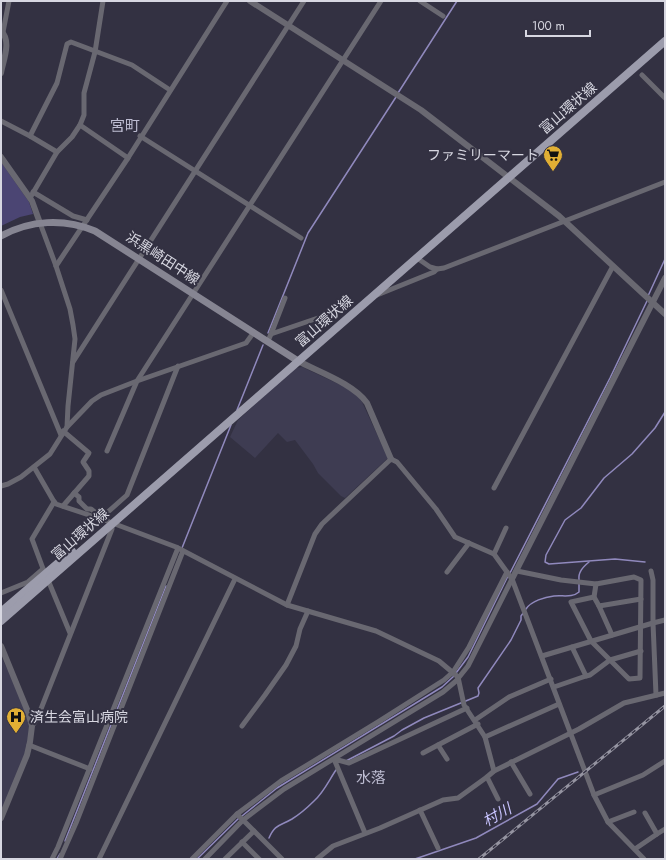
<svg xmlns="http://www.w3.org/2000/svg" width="666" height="860" font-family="Jost,'Noto Sans JP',sans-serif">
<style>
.built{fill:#3e3c52}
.green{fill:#4b4573}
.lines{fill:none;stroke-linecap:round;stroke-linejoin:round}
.stream{stroke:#9089bd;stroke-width:1.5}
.minor{stroke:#696871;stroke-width:5}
.tertiary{stroke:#696871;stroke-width:6}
.secondary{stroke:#868592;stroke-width:7}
.primary{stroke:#9c9cac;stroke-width:8}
.rail-casing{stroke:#9594a1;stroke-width:3}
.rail{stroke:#333142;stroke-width:1.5;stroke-dasharray:4.5;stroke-linecap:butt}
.labels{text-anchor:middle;stroke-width:4;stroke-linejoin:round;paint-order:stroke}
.street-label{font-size:14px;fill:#d7d7e1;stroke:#333142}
.poi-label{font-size:14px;fill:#d7d7e1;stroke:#333142;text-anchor:end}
.neighbourhood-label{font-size:15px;fill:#bdbcd1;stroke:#333142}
.water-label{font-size:15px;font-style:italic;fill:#c9c4ff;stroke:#333142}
</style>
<rect width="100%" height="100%" fill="#333142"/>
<g class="built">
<path d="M 302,367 L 345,387 L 355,393 L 362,402 L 388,458 L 345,498 L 341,496 L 318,473 L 313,464 L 295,440 L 287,442 L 278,433 L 255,458 L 230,437 L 238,420 L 289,373 L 296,368 Z"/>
<path d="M 1,656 L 28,712 L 30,742 L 1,818 Z"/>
</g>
<path class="green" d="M 1,162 L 29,202 L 33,214 L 20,217 L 1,226 Z"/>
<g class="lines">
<g class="stream">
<path d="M 398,93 L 457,1"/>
<path d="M 648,296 L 665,259"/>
<path d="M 268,333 L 308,233 L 396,97"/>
<path d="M 237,410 L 263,345"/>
<path d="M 182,548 L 231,425"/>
<path d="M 645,562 L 615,559 L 549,564 L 545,562 L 546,555 L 565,520 L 581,508 L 604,478 L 632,454 L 655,428 L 665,412"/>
<path d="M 510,573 L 610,378 L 647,301"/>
<path d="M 579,580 C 578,572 583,567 589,562"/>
<path d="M 526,609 C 531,601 545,597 554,596 C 563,595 572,598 579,592 L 579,584"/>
<path d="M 456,673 L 468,657 L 508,576"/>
<path d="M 346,761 L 394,736 L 402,730 L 424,718 L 478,696 L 479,693 L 478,688 L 511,640 L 521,620 L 521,616 L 524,612"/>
<path d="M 242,816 L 277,788 L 442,687 L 454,676"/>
<path d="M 269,838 C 275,824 280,826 292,819 C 300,814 308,807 314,801 C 324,792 329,780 336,770"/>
<path d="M 65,841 L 166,586"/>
<path d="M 57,859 L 60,854"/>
<path d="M 197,859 L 239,818"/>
<path d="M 415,859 L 476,838 L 537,804 L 558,779 L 578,772"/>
</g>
<g class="minor">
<path d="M 420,1 L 443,16"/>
<path d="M 3,32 L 9,1"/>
<path d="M 642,75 L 665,98"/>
<path d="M 1,121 L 30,136 L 57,152"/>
<path d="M 80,125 L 128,158"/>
<path d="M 30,136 L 57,83 L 67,44 L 71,42 L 132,65 L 170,90"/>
<path d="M 140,136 L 301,238"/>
<path d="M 33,192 L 73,216 L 87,220"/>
<path d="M 30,198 L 57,152 L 72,137 L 80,125 L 84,115 L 84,93 L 95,52 L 103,1"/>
<path d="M 40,223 L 56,266 L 70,309 L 73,325 L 75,339 L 68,406 L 67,427"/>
<path d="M 417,258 L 430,267 L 437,269"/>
<path d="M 56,266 L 128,158 L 227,1"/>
<path d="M 1,290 L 61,435"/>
<path d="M 377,295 L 434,272 L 437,269 L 444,268 L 665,182"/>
<path d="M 271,334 L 285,298"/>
<path d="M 268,341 L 271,334 L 318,318 L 325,322"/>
<path d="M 73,362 L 304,1"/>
<path d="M 107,451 L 137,381 L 381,1"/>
<path d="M 34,467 L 53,500 L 56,504 L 107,521 L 176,547 L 287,605 L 376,631 L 439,661 L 458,677 L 464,705 L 485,737 L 494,771"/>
<path d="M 1,486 L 8,484 L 21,477 L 50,454 L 67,427 L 92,401 L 101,395 L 137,381 L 246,343 L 254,332"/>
<path d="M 494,488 L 613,266"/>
<path d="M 74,493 L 79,497 L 79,501 L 87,509 L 91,509 L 96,513 L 95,517"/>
<path d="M 63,506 L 89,476 L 89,471 L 83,462 L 89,453 L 63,431"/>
<path d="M 100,519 L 127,495 L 178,366"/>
<path d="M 494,554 L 506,528"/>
<path d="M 517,571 L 561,580 L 596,584 L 634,577 L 641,580 L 640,678 L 629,679 L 591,641 L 571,602 L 594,597"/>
<path d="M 651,571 L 653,580 L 653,623 L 665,620"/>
<path d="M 447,572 L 469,543"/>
<path d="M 45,574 L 32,539 L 54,502"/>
<path d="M 48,580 L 70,633"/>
<path d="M 596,584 L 594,597 L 599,606"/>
<path d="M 1,593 L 28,582 L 43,569"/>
<path d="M 287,605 L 315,534 L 322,524 L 391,459 L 397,462 L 436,509 L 455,537 L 494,554 L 512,579 L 594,795 L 608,822 L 644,859"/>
<path d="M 612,635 L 599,606 L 641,599"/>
<path d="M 572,647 L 586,676 L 590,675 L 610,660 L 641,651"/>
<path d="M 542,656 L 653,623 L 656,695"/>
<path d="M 554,687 L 586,676"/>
<path d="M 475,720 L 509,697 L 551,679"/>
<path d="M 32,726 L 37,719 L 112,529 L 112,524"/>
<path d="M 242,726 L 265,695 L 286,665 L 296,646 L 300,629 L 308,611"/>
<path d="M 485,737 L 559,704"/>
<path d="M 29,745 L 90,769"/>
<path d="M 423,753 L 438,745"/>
<path d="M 447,759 L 438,745 L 478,724"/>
<path d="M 511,762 L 530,794"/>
<path d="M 487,777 L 498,799"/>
<path d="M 594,795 L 643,775 L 665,761"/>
<path d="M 420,810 L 438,848"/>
<path d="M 237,814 L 281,781 L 378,722 L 444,680 L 453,672 L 469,647 L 507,572"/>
<path d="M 608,822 L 634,812"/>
<path d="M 365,833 L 334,759 L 349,763 L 467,708"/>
<path d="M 657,834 L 665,829"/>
<path d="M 242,842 L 259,859"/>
<path d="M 635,849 L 657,834 L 645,813"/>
<path d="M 52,859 L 58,847 L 178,548"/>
<path d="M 60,859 L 76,823 L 183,551"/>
<path d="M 99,859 L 235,579"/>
<path d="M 192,859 L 237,814 L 243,820 L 205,859"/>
<path d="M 225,859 L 254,831"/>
<path d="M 282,859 L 243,820 L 284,789 L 443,692 L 456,681 L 468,666 L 512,579"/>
<path d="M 317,859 L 333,846 L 380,828 L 443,800 L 458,798 L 487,777 L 494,771 L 579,729 L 624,703 L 665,693"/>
</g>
<g class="tertiary">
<path d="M 250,1 L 421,110 L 559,216 L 665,314"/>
<path d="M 1,31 C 12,41 3,61 1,73"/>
<path d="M 1,157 L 32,201 L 40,223"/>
<path d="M 298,361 C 319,372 354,384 367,403 L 391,459"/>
<path d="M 512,579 L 665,278"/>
<path d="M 1,646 L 28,712 L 32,726 L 30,742 L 27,755 L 1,818"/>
</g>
<path class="secondary" d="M 1,236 C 30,220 64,218 95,231 L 298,361"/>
<g class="primary">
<path d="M 1,612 L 72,551"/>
<path d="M 1,621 L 665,41"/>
</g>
<defs>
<path id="rail" d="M 479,859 L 665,706"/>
</defs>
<use href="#rail" class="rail-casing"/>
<use href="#rail" class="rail"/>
</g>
<defs>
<symbol id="supermarket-pin" viewBox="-11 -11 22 30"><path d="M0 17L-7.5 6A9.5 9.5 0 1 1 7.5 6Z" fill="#e1af34" stroke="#333142"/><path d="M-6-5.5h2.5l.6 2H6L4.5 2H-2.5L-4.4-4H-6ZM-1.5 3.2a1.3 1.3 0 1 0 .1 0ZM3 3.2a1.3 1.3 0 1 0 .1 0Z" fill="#111"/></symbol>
<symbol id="hospital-pin" viewBox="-11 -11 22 30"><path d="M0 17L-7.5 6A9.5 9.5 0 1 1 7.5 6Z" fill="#e1af34" stroke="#333142"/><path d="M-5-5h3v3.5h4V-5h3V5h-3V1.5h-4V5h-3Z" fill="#111"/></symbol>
</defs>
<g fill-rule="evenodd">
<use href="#supermarket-pin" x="542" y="144" width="22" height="30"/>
<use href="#hospital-pin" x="5" y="706" width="22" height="30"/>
</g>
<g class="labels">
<g class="street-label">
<text transform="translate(568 108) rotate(-41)" y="5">富山環状線</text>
<text transform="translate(163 258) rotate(33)" y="5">浜黒崎田中線</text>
<text transform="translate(324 321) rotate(-41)" y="5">富山環状線</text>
<text transform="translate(80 534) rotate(-41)" y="5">富山環状線</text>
</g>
<g class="poi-label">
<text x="539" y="160">ファミリーマート</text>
<text x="30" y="722" text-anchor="start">済生会富山病院</text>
</g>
<g class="neighbourhood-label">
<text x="125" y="131">宮町</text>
<text x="371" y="783">水落</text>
</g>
<g class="water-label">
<text transform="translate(497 815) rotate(-29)" y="5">村川</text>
</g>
</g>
<rect width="666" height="860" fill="none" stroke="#d7d7e1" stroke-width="4"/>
<path d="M526 30v6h64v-6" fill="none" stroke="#d7d7e1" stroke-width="2"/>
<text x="532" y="30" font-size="12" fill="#d7d7e1" stroke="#333142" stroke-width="3" paint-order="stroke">100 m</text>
</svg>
